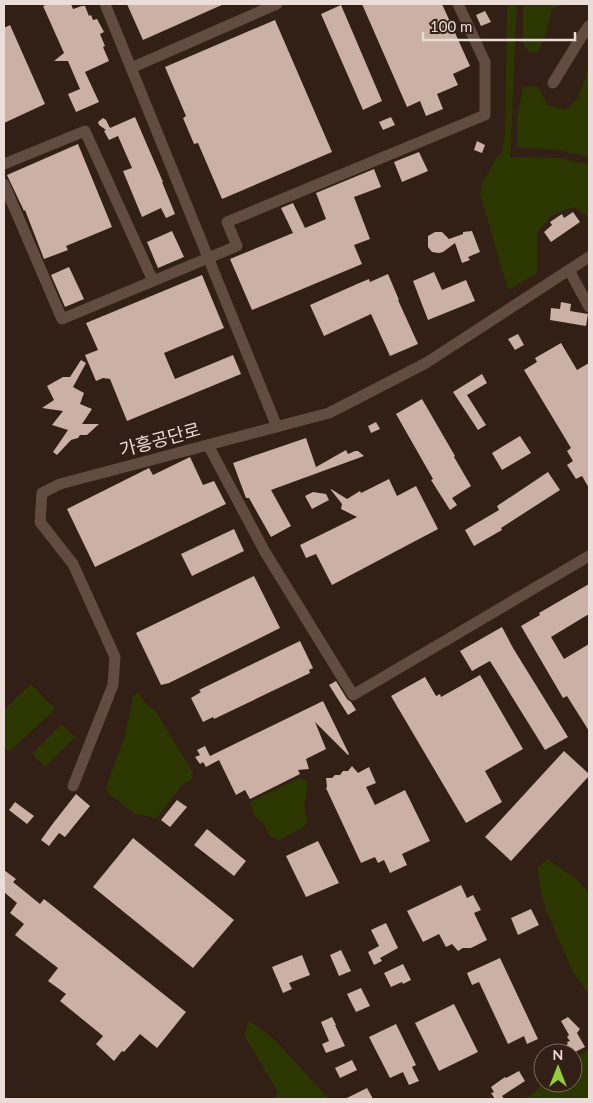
<svg xmlns="http://www.w3.org/2000/svg" width="593" height="1103" font-family="Lato,'Noto Sans KR',sans-serif">
<style>
.green{fill:#2c3700}
.building{fill:#cab0a5}
.lines{fill:none;stroke-linecap:round;stroke-linejoin:round}
.minor{stroke:#624c42;stroke-width:11}
.labels{text-anchor:middle;stroke-width:5;stroke-linejoin:round;paint-order:stroke}
.street-label{font-size:18px;fill:#eaddd7;stroke:#321f16}
</style>
<rect width="100%" height="100%" fill="#321f16"/>
<g class="green">
<path d="M 507,4 L 517,4 L 510,157 L 560,158 L 589,165 L 589,217 L 574,207 L 551,216 L 537,233 L 537,273 L 508,290 L 480,194 L 482,184 L 495,160 L 502,152 L 505,133 Z"/>
<path d="M 523,4 L 561,5 L 552,9 L 546,33 L 538,52 L 529,52 L 523,43 Z"/>
<path d="M 589,67 L 589,157 L 558,150 L 517,147 L 517,120 L 523,87 L 537,86 L 548,105 L 566,110 L 579,96 Z"/>
<path d="M 31,684 L 55,709 L 9,752 L 4,747 L 4,710 Z"/>
<path d="M 138,692 L 147,705 L 155,710 L 193,773 L 192,779 L 182,785 L 157,818 L 135,814 L 108,793 L 106,787 L 125,736 L 133,697 Z"/>
<path d="M 62,724 L 75,737 L 45,767 L 32,754 Z"/>
<path d="M 299,778 L 307,781 L 307,792 L 304,806 L 307,820 L 304,827 L 279,840 L 270,836 L 264,824 L 255,817 L 250,804 L 252,801 Z"/>
<path d="M 548,859 L 577,880 L 589,893 L 589,995 L 572,970 L 547,912 L 542,897 L 537,868 Z"/>
<path d="M 249,1021 L 273,1038 L 329,1099 L 274,1099 L 278,1092 L 244,1035 Z"/>
<path d="M 589,1049 L 589,1099 L 525,1099 L 535,1092 L 543,1083 L 573,1083 L 573,1060 Z"/>
</g>
<g class="building">
<path d="M 49,4 L 71,4 L 73,9 L 82,6 L 85,6 L 89,16 L 91,15 L 93,20 L 97,19 L 104,32 L 100,34 L 105,46 L 103,47 L 109,61 L 85,72 L 99,102 L 76,112 L 68,94 L 80,89 L 68,61 L 54,61 L 64,53 L 43,6 Z"/>
<path d="M 127,4 L 224,4 L 143,40 Z"/>
<path d="M 362,4 L 442,4 L 470,66 L 453,74 L 458,85 L 437,94 L 443,109 L 426,116 L 420,101 L 407,107 Z"/>
<path d="M 341,5 L 382,101 L 363,110 L 321,14 Z"/>
<path d="M 485,11 L 491,22 L 481,26 L 476,15 Z"/>
<path d="M 275,20 L 332,152 L 222,199 L 198,143 L 194,144 L 183,118 L 186,116 L 165,67 Z"/>
<path d="M 10,25 L 45,104 L 4,123 L 4,28 Z"/>
<path d="M 135,117 L 163,182 L 162,182 L 175,214 L 166,218 L 161,208 L 142,217 L 123,171 L 132,168 L 118,136 L 109,140 L 104,131 L 106,130 L 99,125 L 98,122 L 103,118 L 106,120 L 110,128 Z"/>
<path d="M 391,117 L 395,125 L 383,130 L 379,122 Z"/>
<path d="M 477,141 L 485,145 L 482,153 L 474,150 Z"/>
<path d="M 78,144 L 112,227 L 66,246 L 68,250 L 44,259 L 25,210 L 24,211 L 7,175 Z"/>
<path d="M 419,152 L 428,171 L 402,182 L 394,162 Z"/>
<path d="M 374,169 L 381,187 L 354,197 L 370,239 L 354,245 L 362,264 L 252,310 L 230,259 L 293,233 L 281,208 L 293,203 L 305,228 L 326,219 L 316,193 Z"/>
<path d="M 573,212 L 580,222 L 551,242 L 544,232 L 552,225 L 550,222 L 562,214 L 564,218 Z"/>
<path d="M 172,231 L 184,257 L 158,268 L 147,242 Z"/>
<path d="M 472,231 L 480,252 L 468,257 L 470,260 L 462,263 L 455,243 L 443,252 L 439,253 L 432,252 L 428,247 L 428,236 L 435,232 L 442,232 L 449,239 L 463,234 L 463,232 Z"/>
<path d="M 69,267 L 84,299 L 65,307 L 51,275 Z"/>
<path d="M 434,272 L 442,290 L 466,280 L 475,301 L 428,320 L 413,281 Z"/>
<path d="M 388,274 L 399,300 L 398,300 L 418,344 L 390,356 L 371,314 L 324,336 L 310,305 L 357,284 L 369,279 L 370,282 Z"/>
<path d="M 202,275 L 224,328 L 164,353 L 175,379 L 233,355 L 241,374 L 127,421 L 110,379 L 103,378 L 96,381 L 85,355 L 98,350 L 86,323 Z"/>
<path d="M 561,302 L 571,304 L 570,311 L 588,314 L 586,326 L 550,320 L 551,308 L 560,309 Z"/>
<path d="M 518,334 L 524,345 L 515,350 L 508,339 Z"/>
<path d="M 561,343 L 577,370 L 589,363 L 589,488 L 582,476 L 576,479 L 567,465 L 573,461 L 567,451 L 571,448 L 524,370 L 537,362 L 535,358 Z"/>
<path d="M 81,360 L 86,363 L 73,387 L 84,393 L 80,404 L 92,409 L 82,424 L 99,424 L 87,435 L 80,435 L 78,438 L 71,440 L 57,455 L 53,452 L 68,430 L 52,425 L 63,411 L 42,408 L 54,400 L 47,386 L 63,377 L 70,377 Z"/>
<path d="M 482,374 L 487,383 L 467,395 L 486,425 L 478,430 L 453,392 Z"/>
<path d="M 422,399 L 455,456 L 454,457 L 471,486 L 452,498 L 457,505 L 450,510 L 431,480 L 433,479 L 396,414 Z"/>
<path d="M 376,422 L 380,429 L 371,433 L 368,426 Z"/>
<path d="M 520,436 L 531,453 L 502,470 L 492,453 Z"/>
<path d="M 306,438 L 316,467 L 346,450 L 348,454 L 355,451 L 358,451 L 364,456 L 271,490 L 291,526 L 271,537 L 249,498 L 246,498 L 233,463 Z"/>
<path d="M 190,457 L 203,485 L 214,481 L 226,504 L 95,567 L 67,509 L 149,468 L 153,475 Z"/>
<path d="M 548,472 L 560,490 L 501,528 L 502,530 L 474,546 L 465,530 L 499,510 L 497,506 Z"/>
<path d="M 389,479 L 397,496 L 416,486 L 438,529 L 332,585 L 316,554 L 306,558 L 300,545 L 357,517 L 341,509 L 342,504 L 331,490 L 331,489 L 347,499 L 360,491 L 361,493 Z"/>
<path d="M 313,492 L 326,494 L 329,500 L 312,509 L 305,496 Z"/>
<path d="M 234,529 L 244,551 L 192,576 L 181,554 Z"/>
<path d="M 254,576 L 280,628 L 169,683 L 161,685 L 136,633 Z"/>
<path d="M 589,584 L 589,614 L 551,637 L 564,659 L 589,644 L 589,731 L 567,696 L 563,698 L 521,626 L 540,615 L 539,613 Z"/>
<path d="M 502,627 L 513,648 L 568,737 L 545,750 L 490,661 L 472,671 L 460,651 Z"/>
<path d="M 300,641 L 313,668 L 309,670 L 310,673 L 214,719 L 213,717 L 203,722 L 191,698 L 201,692 L 199,690 Z"/>
<path d="M 480,675 L 523,749 L 485,771 L 502,802 L 466,823 L 391,696 L 425,677 L 436,696 L 440,694 L 441,697 Z"/>
<path d="M 336,681 L 347,699 L 351,702 L 356,710 L 348,715 L 329,685 Z"/>
<path d="M 323,701 L 349,754 L 348,755 L 315,722 L 326,749 L 306,759 L 309,769 L 298,770 L 300,774 L 250,799 L 245,790 L 236,795 L 219,760 L 206,767 L 203,762 L 200,764 L 195,757 L 200,755 L 197,750 L 205,746 L 210,756 Z"/>
<path d="M 564,751 L 589,774 L 589,776 L 511,861 L 485,837 Z"/>
<path d="M 352,766 L 358,773 L 369,767 L 376,783 L 366,787 L 375,805 L 405,790 L 430,841 L 402,854 L 407,865 L 390,873 L 384,860 L 378,863 L 375,857 L 361,863 L 326,788 L 327,787 L 326,778 L 332,778 L 335,775 L 340,775 L 343,771 L 348,771 Z"/>
<path d="M 76,794 L 90,806 L 65,837 L 59,833 L 49,846 L 41,840 L 51,826 Z"/>
<path d="M 177,800 L 187,807 L 170,827 L 161,820 Z"/>
<path d="M 15,802 L 34,816 L 27,824 L 9,810 Z"/>
<path d="M 207,829 L 246,861 L 234,876 L 194,845 Z"/>
<path d="M 133,838 L 234,920 L 193,968 L 93,887 Z"/>
<path d="M 318,841 L 339,883 L 306,897 L 286,856 Z"/>
<path d="M 4,870 L 16,879 L 13,882 L 40,904 L 44,899 L 186,1012 L 157,1048 L 140,1034 L 124,1052 L 122,1051 L 114,1061 L 96,1044 L 103,1036 L 60,1001 L 66,994 L 48,981 L 58,968 L 15,935 L 24,924 L 10,913 L 17,903 L 4,892 Z"/>
<path d="M 461,885 L 467,898 L 473,895 L 481,910 L 474,913 L 487,940 L 471,948 L 463,948 L 458,951 L 452,944 L 446,947 L 439,934 L 423,942 L 407,911 Z"/>
<path d="M 531,909 L 539,925 L 518,935 L 511,918 Z"/>
<path d="M 386,923 L 398,948 L 380,958 L 382,961 L 374,965 L 368,952 L 379,946 L 371,930 Z"/>
<path d="M 341,950 L 351,971 L 339,976 L 330,955 Z"/>
<path d="M 302,955 L 310,975 L 289,983 L 292,989 L 283,993 L 272,967 Z"/>
<path d="M 500,958 L 538,1039 L 527,1044 L 524,1036 L 508,1044 L 479,982 L 472,985 L 467,973 Z"/>
<path d="M 403,964 L 411,980 L 403,984 L 402,982 L 391,987 L 384,973 Z"/>
<path d="M 361,988 L 370,1006 L 356,1012 L 347,994 Z"/>
<path d="M 454,1004 L 478,1052 L 439,1071 L 415,1023 Z"/>
<path d="M 332,1017 L 336,1025 L 335,1025 L 345,1046 L 326,1053 L 322,1044 L 329,1041 L 321,1022 Z"/>
<path d="M 568,1017 L 580,1029 L 577,1033 L 585,1047 L 573,1053 L 568,1053 L 564,1046 L 568,1044 L 567,1042 L 570,1041 L 567,1037 L 569,1035 L 561,1021 Z"/>
<path d="M 396,1024 L 416,1065 L 412,1067 L 419,1081 L 409,1085 L 403,1072 L 390,1078 L 369,1037 Z"/>
<path d="M 352,1060 L 357,1070 L 340,1078 L 335,1068 Z"/>
<path d="M 519,1071 L 525,1081 L 502,1096 L 504,1099 L 495,1099 L 491,1093 L 494,1092 L 491,1087 L 505,1077 L 506,1078 Z"/>
<path d="M 367,1088 L 373,1099 L 345,1099 Z"/>
</g>
<g class="lines">
<g class="minor">
<path d="M 105,4 L 277,427"/>
<path d="M 131,68 L 277,4"/>
<path d="M 553,83 L 580,39 L 589,26"/>
<path d="M 4,164 L 85,131 L 153,281"/>
<path d="M 4,184 L 62,319 L 237,246 L 227,222 L 485,115 L 485,62 L 458,4"/>
<path d="M 569,270 L 589,307"/>
<path d="M 208,445 L 265,552 L 353,695 L 589,556"/>
<path d="M 73,786 L 113,685 L 115,657 L 73,564 L 40,522 L 42,493 L 60,484 L 329,413 L 426,363 L 589,257"/>
</g>
</g>
<g class="labels">
<g class="street-label">
<text transform="translate(160 440) rotate(-15)" y="6">가흥공단로</text>
</g>
</g>
<rect width="593" height="1103" fill="none" stroke="#eaddd7" stroke-width="10"/>
<g transform="translate(558 1068)"><circle r="24" fill="#321f16" stroke="#7c6b63"/>
<path d="M0-4L9 19L0 12L-9 19Z" fill="#95cc3b"/>
<text y="-8" font-size="14" font-weight="bold" text-anchor="middle" fill="#eaddd7">N</text>
</g>
<path d="M423 32v8h152v-8" fill="none" stroke="#eaddd7" stroke-width="2.5"/>
<text x="430" y="32" font-size="15" fill="#eaddd7" stroke="#321f16" stroke-width="4" paint-order="stroke">100 m</text>
</svg>
